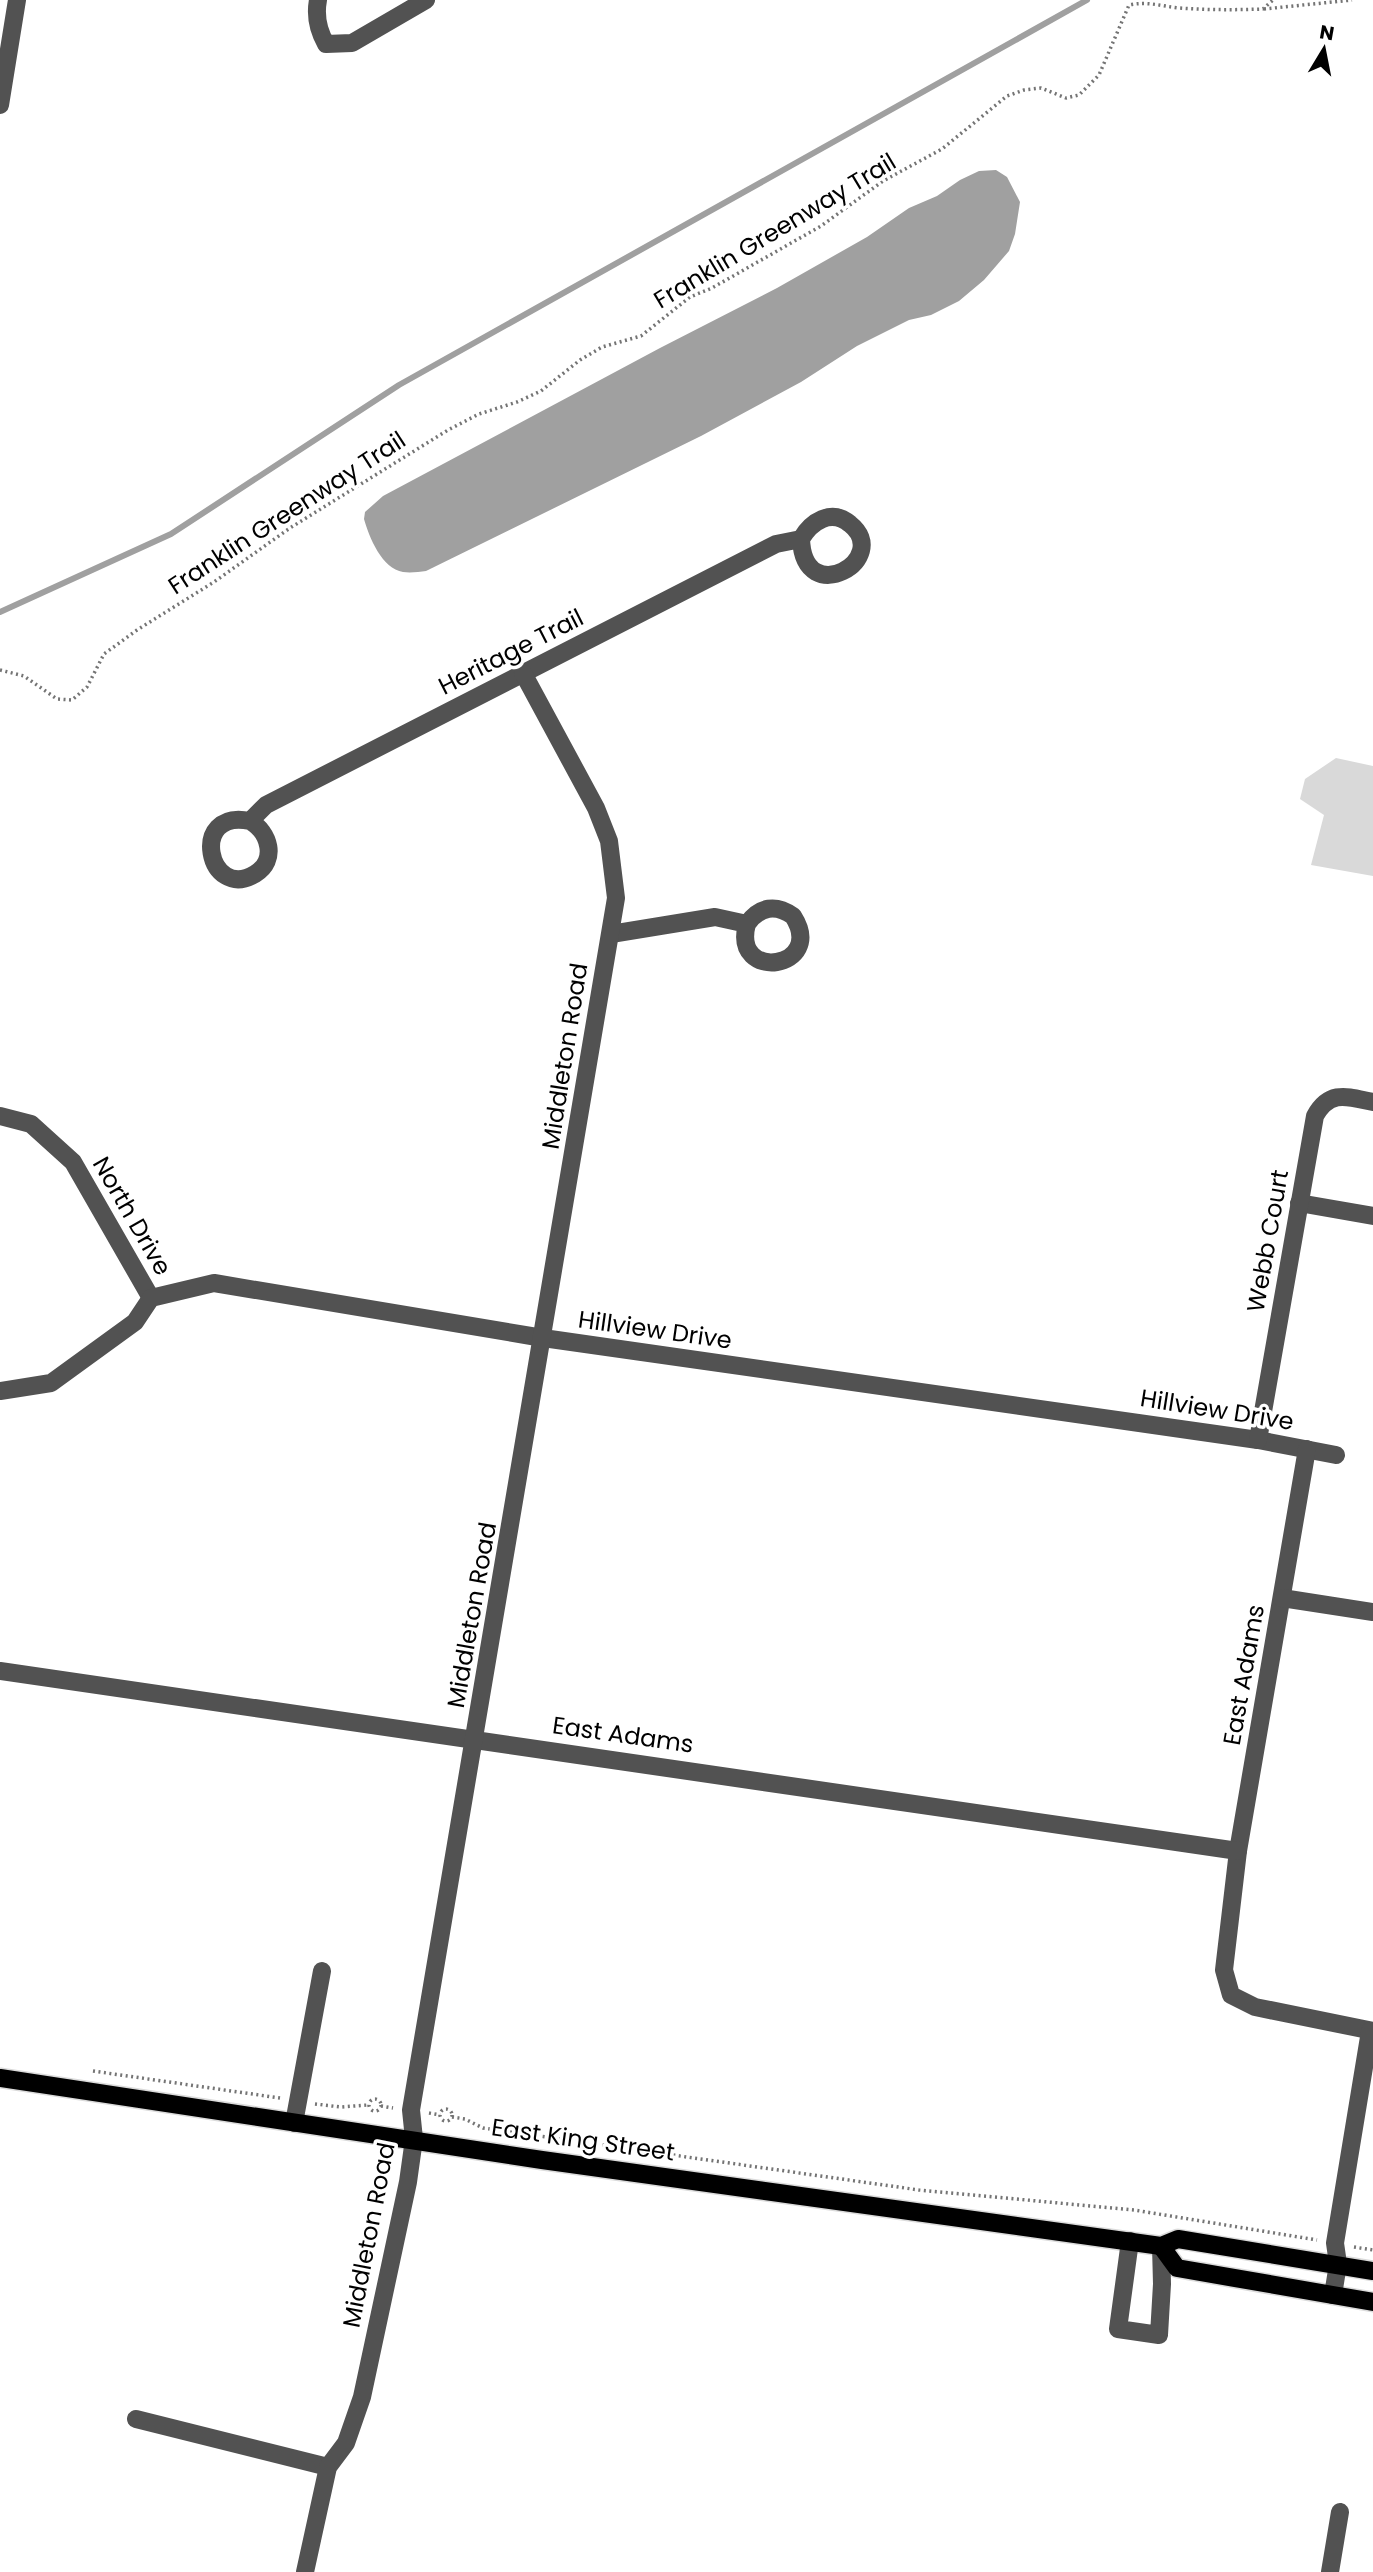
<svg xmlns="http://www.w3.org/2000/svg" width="1373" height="2572" font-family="Poppins,sans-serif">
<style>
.green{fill:#d9d9d9}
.water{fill:#a0a0a0}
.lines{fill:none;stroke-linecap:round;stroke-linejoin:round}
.stream{stroke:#a0a0a0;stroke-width:6}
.major-casing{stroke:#dbdbdb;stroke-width:21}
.path{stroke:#747474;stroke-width:3.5;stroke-dasharray:2 3.5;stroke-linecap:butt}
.minor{stroke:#525252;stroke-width:18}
.major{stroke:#000;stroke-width:18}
.labels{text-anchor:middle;stroke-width:7;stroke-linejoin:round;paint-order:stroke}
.street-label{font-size:24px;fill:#000;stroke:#fff}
</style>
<rect width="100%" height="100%" fill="#fff"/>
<path class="green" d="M 1336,758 L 1373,766 L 1373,876 L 1311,865 L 1324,815 L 1300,799 L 1305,779 Z"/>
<path class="water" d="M 996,170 L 1007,177 L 1020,202 L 1015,234 L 1009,251 L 984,280 L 959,301 L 931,315 L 909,320 L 857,346 L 801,382 L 701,436 L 426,571 C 419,572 410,573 403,572 C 382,569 369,537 364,519 L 365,512 L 383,496 L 660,348 L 777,288 L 867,237 L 909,208 L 937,196 L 960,180 L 979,171 Z"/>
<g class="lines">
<path class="stream" d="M 0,612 L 171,534 L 399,385 L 1087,0"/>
<defs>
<g id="major">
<path d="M 0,2078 L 542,2160 L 1161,2246 L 1178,2239 L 1373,2271"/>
<path d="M 1161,2246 L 1177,2268 L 1373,2302"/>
</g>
</defs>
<use href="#major" class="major-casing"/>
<g class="path">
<path d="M 1264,9 L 1352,0"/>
<path d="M 0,670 L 24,676 L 57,699 L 72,700 L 87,687 L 104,654 L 137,630 L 214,582 L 290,528 L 448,430 L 479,414 L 517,402 L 541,391 L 580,360 L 602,347 L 641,336 L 690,297 L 712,288 L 821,226 L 883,181 L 942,149 L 1007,96 L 1024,90 L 1041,88 L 1066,98 L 1079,95 L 1099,75 L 1129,5 C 1147,1 1161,6 1179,8 C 1207,10 1235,10 1263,9 L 1273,0"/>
<path d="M 93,2071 L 280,2098"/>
<circle cx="375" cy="2105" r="6"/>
<path d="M 315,2104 L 341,2107 L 368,2105"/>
<path d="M 381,2106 L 393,2108"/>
<circle cx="446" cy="2115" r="6"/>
<path d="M 429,2113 L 440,2115"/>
<path d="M 452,2117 L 465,2119 L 483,2128 L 919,2190 L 1134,2210 L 1317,2240"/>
<path d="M 1354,2247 L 1373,2250"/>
</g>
<g class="minor">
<path d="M 318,0 C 315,16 318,30 326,44 L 352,43 L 426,0"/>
<path d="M 0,105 L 17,0"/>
<path d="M 250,821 C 269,832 278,860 255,874 C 208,902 188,808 250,821 L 266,805 L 776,544 L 801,539 C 804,611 893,558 850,524 C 831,508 811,522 801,539"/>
<path d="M 611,934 L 715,917 L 747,924 C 760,906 776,904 793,916 C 827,969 731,983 747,924"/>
<path d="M 0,1116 L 31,1124 L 73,1162 L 151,1298"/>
<path d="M 1299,1203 L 1373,1216"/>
<path d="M 0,1391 L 51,1383 L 135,1322 L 151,1298 L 214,1283 L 543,1338 L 1258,1440 L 1336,1455"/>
<path d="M 1258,1440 L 1315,1116 C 1330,1089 1348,1097 1373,1102"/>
<path d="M 1307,1449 L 1238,1851 L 1224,1970 L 1231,1995 L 1255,2007 L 1373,2031"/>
<path d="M 1282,1598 L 1373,1612"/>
<path d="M 0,1671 L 1238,1851"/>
<path d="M 294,2123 L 322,1971"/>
<path d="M 1130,2241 L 1118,2329 L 1159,2335 L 1162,2284 L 1161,2246"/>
<path d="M 1333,2295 L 1338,2264 L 1335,2243 L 1370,2031"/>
<path d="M 136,2419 L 328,2467"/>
<path d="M 305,2572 L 328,2467 L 346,2443 L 362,2397 L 408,2182 L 414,2139 L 411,2110 L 616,898 L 609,841 L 596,808 L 523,673"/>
<path d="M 1330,2572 L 1340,2512"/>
</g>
<use href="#major" class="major"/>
</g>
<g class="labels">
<g class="street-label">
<text transform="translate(775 231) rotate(-31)" y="8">Franklin Greenway Trail</text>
<text transform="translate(287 513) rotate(-33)" y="8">Franklin Greenway Trail</text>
<text transform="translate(511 652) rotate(-27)" y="8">Heritage Trail</text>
<text transform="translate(565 1056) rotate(-81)" y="8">Middleton Road</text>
<text transform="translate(132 1216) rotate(60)" y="8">North Drive</text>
<text transform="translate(1268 1241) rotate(-80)" y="8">Webb Court</text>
<text transform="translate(655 1330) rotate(8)" y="8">Hillview Drive</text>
<text transform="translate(1217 1410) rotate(9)" y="8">Hillview Drive</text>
<text transform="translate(472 1615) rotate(-80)" y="8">Middleton Road</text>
<text transform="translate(1244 1675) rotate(-80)" y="8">East Adams</text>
<text transform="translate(623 1735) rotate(8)" y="8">East Adams</text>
<text transform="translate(583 2140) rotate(8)" y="8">East King Street</text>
<text transform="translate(369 2235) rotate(-79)" y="8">Middleton Road</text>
</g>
</g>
<g transform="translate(1324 49) rotate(10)" stroke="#ffffff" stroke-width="5" paint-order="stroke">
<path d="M0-5L12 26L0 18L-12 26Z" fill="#000000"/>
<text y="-10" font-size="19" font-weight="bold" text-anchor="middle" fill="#000000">N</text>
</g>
</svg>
